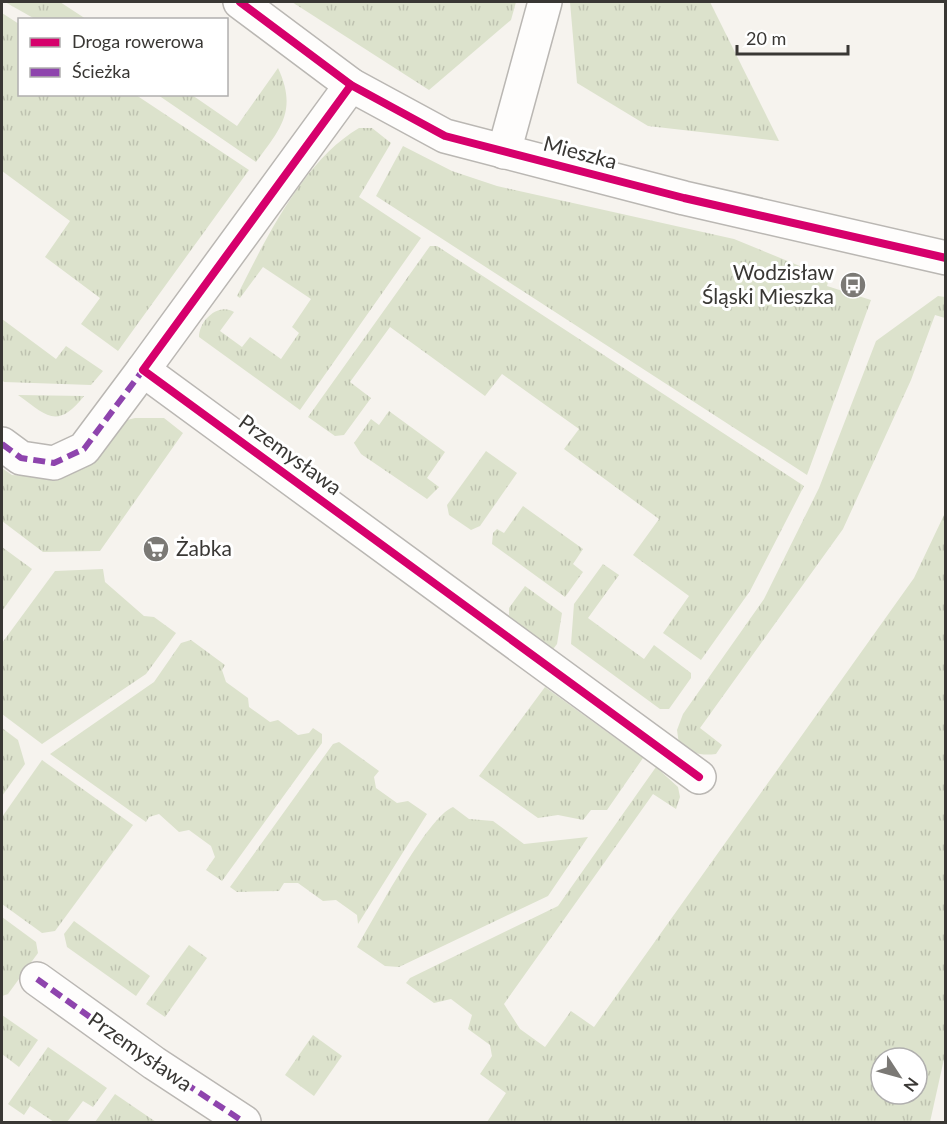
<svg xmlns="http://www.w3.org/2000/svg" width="947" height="1124" font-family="Lato,sans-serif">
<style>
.grass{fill:url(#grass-tufts);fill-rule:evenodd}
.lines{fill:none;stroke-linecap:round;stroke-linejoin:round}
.minor-casing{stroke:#bab7b3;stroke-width:36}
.minor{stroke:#fefdfc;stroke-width:33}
.quiet{stroke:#8e44ad;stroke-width:6;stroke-dasharray:12 6;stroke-linecap:butt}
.cycleway-casing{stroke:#fff;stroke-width:11}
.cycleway{stroke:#d6006c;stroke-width:8}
.labels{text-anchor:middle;stroke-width:6;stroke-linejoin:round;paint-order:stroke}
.street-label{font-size:21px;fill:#393734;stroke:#fff}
.poi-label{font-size:21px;fill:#393734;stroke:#fff;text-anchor:end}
</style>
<defs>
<pattern id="grass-tufts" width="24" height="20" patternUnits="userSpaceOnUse" patternTransform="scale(1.5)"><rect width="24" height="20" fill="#dce2cc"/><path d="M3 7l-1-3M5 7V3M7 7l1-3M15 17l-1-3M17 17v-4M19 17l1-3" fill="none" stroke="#bec2b0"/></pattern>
</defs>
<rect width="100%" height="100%" fill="#f6f3ee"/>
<g class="grass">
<path d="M 5,2 L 60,2 L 86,19 L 35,19 Z"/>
<path d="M 292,2 L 516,2 L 511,20 L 429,90 Z"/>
<path d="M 570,2 L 710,2 L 779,141 L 648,126 L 577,83 Z"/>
<path d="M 2,13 L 19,24 L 20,94 L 136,95 L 249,170 L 118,351 L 81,324 L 100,298 L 45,257 L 70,221 L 2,171 Z"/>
<path d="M 278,68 C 298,111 280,129 256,162 L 158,95 L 192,95 L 237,126 Z"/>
<path d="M 359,128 L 372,128 L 391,143 L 359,197 L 421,238 L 300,410 L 199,337 C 199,321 218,302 234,312 L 220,331 L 242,347 L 250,337 L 281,359 L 299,333 L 292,327 L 311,299 L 263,267 L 240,298 L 237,296 C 265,240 304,160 359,128 Z"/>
<path d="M 403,146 L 452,171 L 497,186 L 734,239 L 829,278 L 827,286 L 871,300 L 807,475 L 376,196 Z"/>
<path d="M 430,246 L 437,246 L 804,486 L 750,591 L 701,660 L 663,633 L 689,596 L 633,555 L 659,519 L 564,449 L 579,429 L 502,374 L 485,396 L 390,327 L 350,382 L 371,398 L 344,435 L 335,436 L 308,417 Z"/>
<path d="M 938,296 L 945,297 L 945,318 L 935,315 L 911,380 L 843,529 L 700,728 L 722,745 L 716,754 C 700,756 692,753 679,744 L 677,730 L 683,714 L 764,599 L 819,488 L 876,341 Z"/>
<path d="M 2,319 L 56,359 L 66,346 L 103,371 L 91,385 L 4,382 L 2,380 Z"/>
<path d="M 18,395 L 84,396 C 57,430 47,416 18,395 Z"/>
<path d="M 389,411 L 445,452 L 427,478 L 439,487 L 427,499 L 361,454 L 354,443 L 371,419 L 379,425 Z"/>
<path d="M 135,418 L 164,418 L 183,433 L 100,551 L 43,552 L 2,521 L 2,468 L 12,475 L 42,477 L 119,422 Z"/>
<path d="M 486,451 L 517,473 L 480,526 L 471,530 L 449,515 L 447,505 Z"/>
<path d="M 523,506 L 583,549 L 573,564 L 583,572 L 565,597 L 492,544 L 493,533 L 497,529 L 504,533 Z"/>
<path d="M 945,513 L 946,1050 L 930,1122 L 487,1122 L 506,1093 L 480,1074 L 492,1056 L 490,1045 L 468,1029 L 472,1015 L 451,999 L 434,1003 L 406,983 L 410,978 L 558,906 L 656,767 L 678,787 L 680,797 L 676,809 L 653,794 L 504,1004 L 520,1029 L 545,1047 L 571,1011 L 594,1027 L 914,578 ZM 881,1058 L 917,1058 L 917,1094 L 881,1094 Z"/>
<path d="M 2,547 L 32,569 L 2,611 Z"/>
<path d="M 603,564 L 619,575 L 588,618 L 644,659 L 654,645 L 691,673 L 691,678 L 669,709 L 660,709 L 571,644 L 574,604 Z"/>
<path d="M 103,569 L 105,582 L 144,616 L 154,617 L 176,633 L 146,674 L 42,744 L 2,714 L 2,643 L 55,571 Z"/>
<path d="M 525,586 L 562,613 L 557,644 L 551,652 L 509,617 L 509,608 Z"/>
<path d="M 191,640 L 225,665 L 222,670 L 226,682 L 248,698 L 249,707 L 270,722 L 278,720 L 298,735 L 309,733 L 313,728 L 322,734 L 322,743 L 222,881 L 206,870 L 215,857 L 211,846 L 189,830 L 179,832 L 159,814 L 149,817 L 146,822 L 50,754 L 154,682 L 181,643 Z"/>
<path d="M 545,687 L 643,758 L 607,810 L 591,810 L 583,820 L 558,815 L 538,818 L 479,776 Z"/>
<path d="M 2,728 L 18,740 L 25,764 L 2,796 Z"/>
<path d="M 339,742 L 379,771 L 374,777 L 376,788 L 397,803 L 408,801 L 427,814 L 358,924 L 357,915 L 336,900 L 323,901 L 298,883 L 284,883 L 279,891 L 237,892 L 230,887 L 333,744 Z"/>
<path d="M 42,760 L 133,825 L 55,931 L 42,933 L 2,904 L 2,817 Z"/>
<path d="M 453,807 L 469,819 L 493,821 L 524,844 L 588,837 L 548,896 L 399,967 L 385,966 L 357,947 C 374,919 427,817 453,807 Z"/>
<path d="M 2,917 L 36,942 L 38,953 L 8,994 L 2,996 Z"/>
<path d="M 74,921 L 150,976 L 136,996 L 67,947 L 64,934 Z"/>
<path d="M 189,945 L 207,958 L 165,1017 L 146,1004 Z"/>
<path d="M 2,1015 L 38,1040 L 19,1067 L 2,1054 Z"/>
<path d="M 313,1035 L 342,1056 L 314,1096 L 285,1075 Z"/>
<path d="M 48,1047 L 107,1088 L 93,1107 L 83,1101 L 67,1122 L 54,1122 L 30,1106 L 24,1115 L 8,1104 Z"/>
<path d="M 115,1094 L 156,1122 L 95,1122 Z"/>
</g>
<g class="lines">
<defs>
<g id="minor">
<path d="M 240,2 L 351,85 L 445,136 L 684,198 L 946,258"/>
<path d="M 351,85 L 143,370 L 699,777"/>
<path d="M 504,152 L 545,2"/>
<path d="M 2,444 L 21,458 L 54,463 L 84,449 L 143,370"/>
<path d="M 37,979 L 154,1063 L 244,1122"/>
</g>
</defs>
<use href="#minor" class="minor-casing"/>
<use href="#minor" class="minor"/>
<g class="quiet">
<path d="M 2,444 L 21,458 L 54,463 L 84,449 L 143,370"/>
<path d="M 37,979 L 154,1063 L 244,1122"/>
</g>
<defs>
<g id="cycleway">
<path d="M 240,2 L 351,85 L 445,136 L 684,198 L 946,258"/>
<path d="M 351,85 L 143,370 L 699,777"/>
</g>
</defs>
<use href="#cycleway" class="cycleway-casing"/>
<use href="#cycleway" class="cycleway"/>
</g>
<defs>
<symbol id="bus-disc" viewBox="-11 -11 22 22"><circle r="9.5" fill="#7b7975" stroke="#fff"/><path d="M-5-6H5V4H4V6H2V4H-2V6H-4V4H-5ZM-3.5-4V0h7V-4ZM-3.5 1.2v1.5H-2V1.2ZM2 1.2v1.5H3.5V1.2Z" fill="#fff"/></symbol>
<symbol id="supermarket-disc" viewBox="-11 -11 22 22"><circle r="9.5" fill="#7b7975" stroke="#fff"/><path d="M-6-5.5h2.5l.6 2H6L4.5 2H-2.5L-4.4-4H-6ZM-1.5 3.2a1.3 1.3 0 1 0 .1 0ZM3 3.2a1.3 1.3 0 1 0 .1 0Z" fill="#fff"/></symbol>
</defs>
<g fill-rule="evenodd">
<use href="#bus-disc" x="838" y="270" width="30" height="30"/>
<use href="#supermarket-disc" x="141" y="534" width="30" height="30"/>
</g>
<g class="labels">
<g class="street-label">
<text transform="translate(580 153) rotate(15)" y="7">Mieszka</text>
<text transform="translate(290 455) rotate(36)" y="7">Przemysława</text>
<text transform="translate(140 1052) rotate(35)" y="7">Przemysława</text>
</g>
<g class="poi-label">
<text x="834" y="280">Wodzisław<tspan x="834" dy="24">Śląski Mieszka</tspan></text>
<text x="176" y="556" text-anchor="start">Żabka</text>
</g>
</g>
<rect width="947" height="1124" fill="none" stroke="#393734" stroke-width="6"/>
<rect x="18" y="18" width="210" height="78" fill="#ffffff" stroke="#b0afae" stroke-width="1.5"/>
<rect x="30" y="38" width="30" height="9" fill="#d6006c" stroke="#b0afae" stroke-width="1.5"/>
<text x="72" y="48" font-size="18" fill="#393734">Droga rowerowa</text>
<rect x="30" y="68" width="30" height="9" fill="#8e44ad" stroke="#b0afae" stroke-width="1.5"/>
<text x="72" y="78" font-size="18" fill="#393734">Ścieżka</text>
<g transform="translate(899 1076) rotate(126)"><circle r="28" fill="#ffffff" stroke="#b0afae" stroke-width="1.5"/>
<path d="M0-4.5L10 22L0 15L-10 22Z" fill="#7b7975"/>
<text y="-9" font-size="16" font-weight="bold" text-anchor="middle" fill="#393734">N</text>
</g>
<path d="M737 45v9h111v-9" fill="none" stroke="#393734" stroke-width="3"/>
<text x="746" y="45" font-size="18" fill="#393734" stroke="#ffffff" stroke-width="4.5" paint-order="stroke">20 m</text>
</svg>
